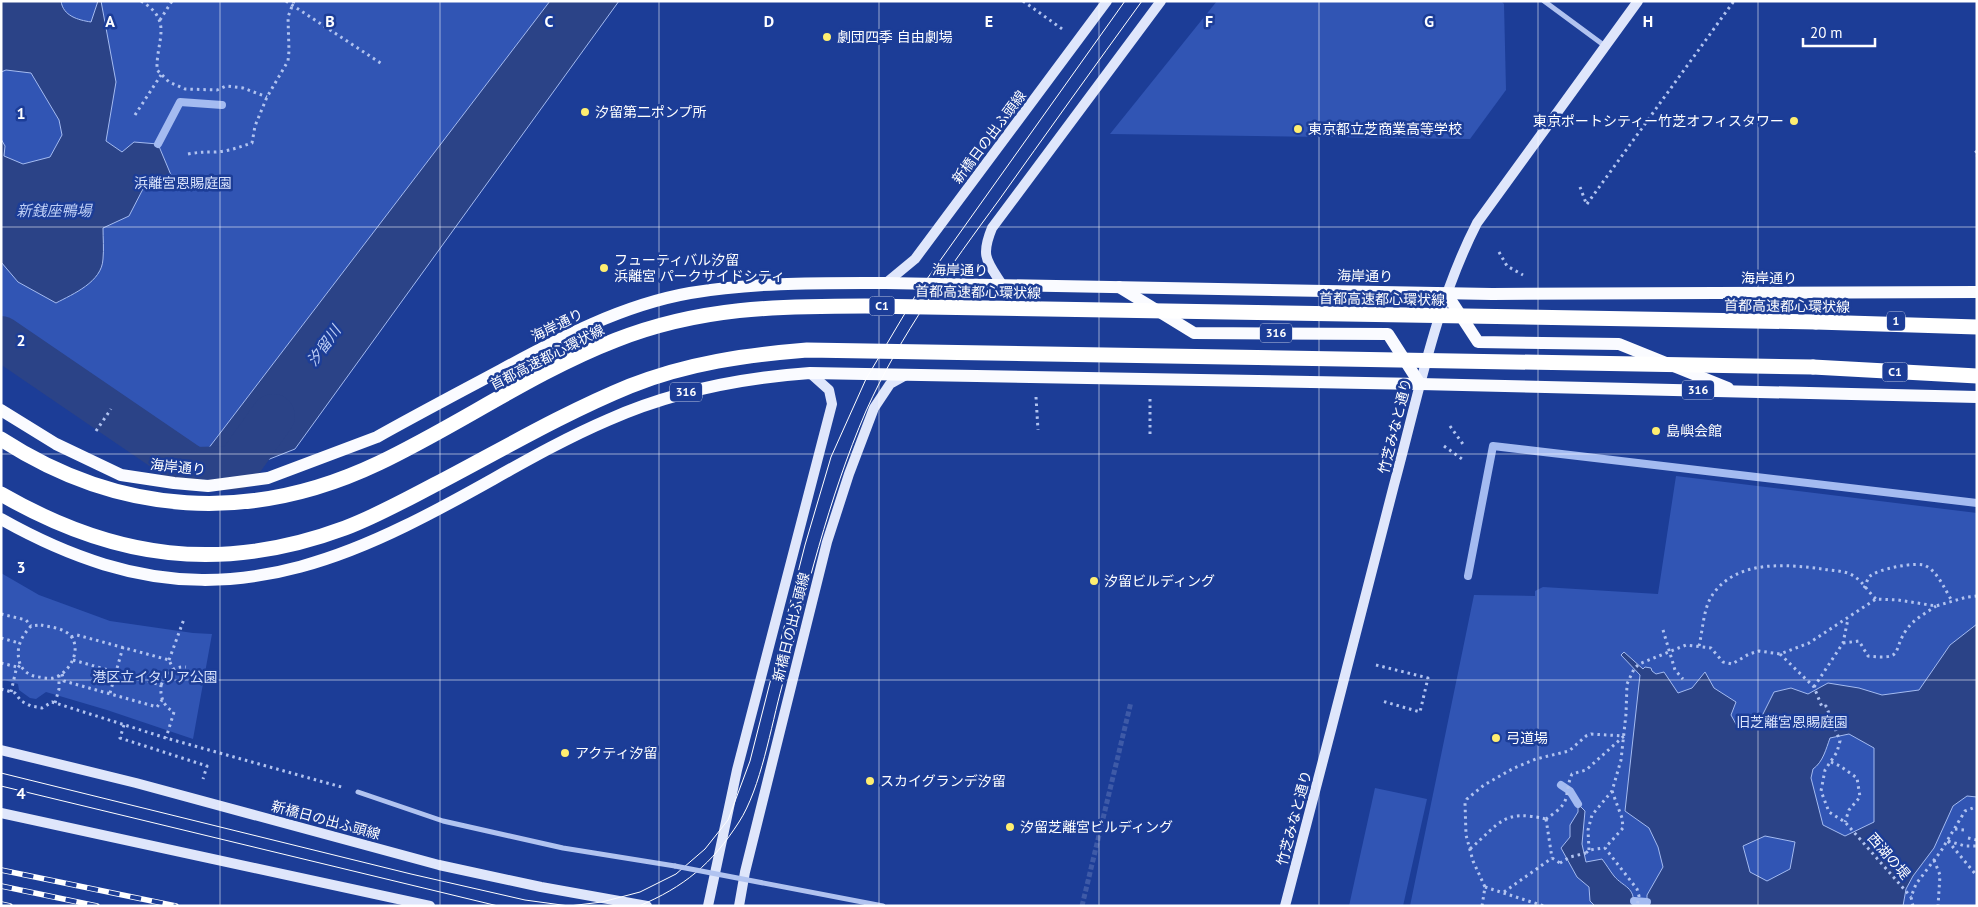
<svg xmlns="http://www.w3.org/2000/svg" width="1978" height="907" font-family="'PT Sans','Noto Sans JP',sans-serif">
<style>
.green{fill:#3155b4}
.water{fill:#2b4387;stroke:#a4bbf1;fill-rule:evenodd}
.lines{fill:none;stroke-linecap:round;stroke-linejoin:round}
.stream{stroke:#a4bbf1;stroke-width:8}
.river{stroke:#2b4387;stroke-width:44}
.street-tunnel{stroke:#3e5aa7;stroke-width:5;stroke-dasharray:5 2.5;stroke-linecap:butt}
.path{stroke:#b1c3f0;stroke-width:3;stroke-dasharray:2.5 4;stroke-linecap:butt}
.street{stroke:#b1c3f0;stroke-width:5}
.secondary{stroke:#dfe6fb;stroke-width:10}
.primary{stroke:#fafbff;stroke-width:12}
.highway{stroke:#fff;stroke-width:15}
.tram{stroke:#fff;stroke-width:1}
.rail-casing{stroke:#fff;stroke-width:5.5}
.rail{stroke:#1c3d97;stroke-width:4;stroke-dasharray:11;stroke-linecap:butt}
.path-bridge{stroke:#b1c3f0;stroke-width:3;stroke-dasharray:2.5 4;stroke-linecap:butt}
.street-bridge{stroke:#b1c3f0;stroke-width:5}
.highway-bridge{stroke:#fff;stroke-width:15}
.grid{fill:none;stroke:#fff;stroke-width:1;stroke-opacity:0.55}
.poi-dot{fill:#ffee70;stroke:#1c3d97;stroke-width:2}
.labels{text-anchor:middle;stroke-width:5;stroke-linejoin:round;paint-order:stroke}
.shield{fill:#1c3d97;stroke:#bbc5e0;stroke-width:1}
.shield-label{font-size:12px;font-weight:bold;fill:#fff}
.poi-label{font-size:14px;fill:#fff;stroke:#1c3d97;text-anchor:start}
.street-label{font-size:14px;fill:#fff;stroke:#1c3d97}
.park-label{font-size:14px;fill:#d8e2fb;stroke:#1c3d97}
.water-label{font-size:15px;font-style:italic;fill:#bdcef6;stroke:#1c3d97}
.grid-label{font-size:16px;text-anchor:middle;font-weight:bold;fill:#fff;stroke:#1c3d97;stroke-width:5;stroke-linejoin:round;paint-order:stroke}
</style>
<rect width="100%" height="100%" fill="#1c3d97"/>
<g class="green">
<path d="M 1,1 L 550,1 L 195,466 L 1,334 Z"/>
<path d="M 1217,1 L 1501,1 L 1504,4 L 1506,90 L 1470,139 L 1110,134 Z"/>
<path d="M 1676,476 L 1977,513 L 1977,906 L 1410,906 L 1474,595 L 1535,596 L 1535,591 L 1543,587 L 1658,594 Z"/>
<path d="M 1,573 L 39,595 L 110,621 L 193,633 L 212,634 L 193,739 L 107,710 L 46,692 L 36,699 L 30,698 L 19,690 L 18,684 L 1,679 Z"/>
<path d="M 1375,788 L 1427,799 L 1403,906 L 1349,906 Z"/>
</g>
<g class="water">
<path d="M 1,1 L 61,1 C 63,16 78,20 91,22 L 98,1 L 101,1 L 116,82 L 106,141 L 122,152 L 134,142 L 158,144 L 171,175 L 145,185 L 129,216 L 103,228 C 103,238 104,249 103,259 C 102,282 73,294 56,303 L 18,282 L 1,262 L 1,139 L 5,146 L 4,156 L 23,164 L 50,157 L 62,135 L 59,120 L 31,73 L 6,70 L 1,72 Z"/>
<path d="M 550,1 L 619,1 L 295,449 L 252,466 L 195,466 Z"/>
<path d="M 1977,624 L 1977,797 L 1967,796 L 1953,806 L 1934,848 L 1913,876 L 1906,889 L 1903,906 L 1647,906 L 1647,895 L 1663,867 L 1658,847 L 1649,828 L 1625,811 L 1640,675 L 1621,655 L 1624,652 L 1643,669 L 1645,667 L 1651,668 L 1652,671 L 1656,674 L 1664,672 L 1678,693 L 1692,688 L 1705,672 L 1714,688 L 1736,702 L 1731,715 L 1737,726 L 1748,729 L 1761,718 L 1774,692 L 1791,688 L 1808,694 L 1828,683 L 1859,688 L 1882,695 L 1919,690 L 1950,645 ZM 1849,734 L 1874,748 L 1874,822 L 1845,836 L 1823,825 L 1811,778 L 1813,769 C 1823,762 1826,749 1830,738 ZM 1765,836 L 1795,842 L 1790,869 L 1767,881 L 1750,872 L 1743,846 Z"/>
<path d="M 1578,804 L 1585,811 L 1582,844 L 1586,862 L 1602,859 C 1606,864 1610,871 1614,876 C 1623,887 1636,887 1633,906 L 1595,906 L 1590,901 L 1589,887 L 1577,877 L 1561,848 L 1570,837 L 1570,825 L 1578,812 Z"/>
</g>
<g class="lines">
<g class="stream">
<path d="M 158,144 L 180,102 L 222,105"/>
<path d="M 1468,576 L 1493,446 L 1977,503"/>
<path d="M 1561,785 L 1570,791 L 1578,804"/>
<path d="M 1634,901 L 1647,902"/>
</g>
<path class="river" d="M 1,338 L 193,469 L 236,468 L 273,416"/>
<path class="street-tunnel" d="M 1082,906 L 1131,702"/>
<g class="path">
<path d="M 141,1 C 174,21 156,40 157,70 L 169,82 L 185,89 L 217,90 L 226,86 L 243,88 L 267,97"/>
<path d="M 286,1 L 382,64"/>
<path d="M 1023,1 L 1065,31"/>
<path d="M 1853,2 L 1853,1"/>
<path d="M 160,20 L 172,1"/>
<path d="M 135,115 L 161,75"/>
<path d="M 1977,151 L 1974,154 L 1977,155"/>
<path d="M 188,154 C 198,152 206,152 216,152 C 229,151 240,147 252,143 L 255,126 L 267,97 L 288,61 L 289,51 L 288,17 L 294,1"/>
<path d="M 1580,187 L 1586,203"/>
<path d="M 1587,204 L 1734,1"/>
<path d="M 1499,252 L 1507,266 L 1523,275"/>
<path d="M 1036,397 L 1038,430"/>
<path d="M 1450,426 L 1465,447"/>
<path d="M 96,431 L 111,409"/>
<path d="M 1150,434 L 1150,396"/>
<path d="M 1444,446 L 1462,459"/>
<path d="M 1864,588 C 1866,585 1867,580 1869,577 C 1876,569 1918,561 1926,566 C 1938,572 1945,590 1952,601"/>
<path d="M 1,614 L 26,620 L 31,626"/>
<path d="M 41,625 C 50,627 63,628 70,635 C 83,650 69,674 53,678 C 47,679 39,677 34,676 C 26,674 20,667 19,660 C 16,646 22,636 31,626 Z"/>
<path d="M 1663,630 L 1675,670 L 1683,679"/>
<path d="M 71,637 L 77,635 L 169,660 L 173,669"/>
<path d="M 1,638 L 19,643"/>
<path d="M 1843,643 L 1859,641 L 1868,656 C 1906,660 1891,651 1907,629 C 1914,619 1926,613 1936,606"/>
<path d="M 1699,646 C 1703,630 1703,608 1713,594 C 1737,560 1785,564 1822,569 C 1833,571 1846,570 1855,577 C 1863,582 1869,593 1876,599"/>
<path d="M 1780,654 L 1814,687 L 1822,707 L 1826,706 L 1840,741 L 1837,752 L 1825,770 L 1821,791 L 1829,812 L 1845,822 L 1911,897"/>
<path d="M 73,660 L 161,685 C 160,697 163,706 174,712 L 166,738"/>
<path d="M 169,660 L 184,619"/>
<path d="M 1,663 L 17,667"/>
<path d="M 1376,665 L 1428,678 L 1420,712 L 1382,701"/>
<path d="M 62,674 L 64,681 L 157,707 L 162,700"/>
<path d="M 161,685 C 167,673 173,666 186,667"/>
<path d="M 1814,687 L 1843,643 L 1848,619"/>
<path d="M 1,689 L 15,693 L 21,701 L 31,706 L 42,708 L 52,702 L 166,738 L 345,788"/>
<path d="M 11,692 L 16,670 L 20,665"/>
<path d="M 110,693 L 123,647"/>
<path d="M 55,703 L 59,689 L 59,675"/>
<path d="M 124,725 L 120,738 L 207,766 L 203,779"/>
<path d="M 1831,762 L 1840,766 L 1857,778 L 1860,797 L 1849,810 L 1845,822"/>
<path d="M 1612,791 L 1622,818 L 1623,828 L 1605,848 L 1637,889 L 1639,896 L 1637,906"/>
<path d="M 1546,819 C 1553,814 1564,807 1566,798 C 1568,790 1568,783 1572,774 L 1586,770 L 1624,736"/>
<path d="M 1546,819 L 1552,858"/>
<path d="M 1955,829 L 1965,830"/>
<path d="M 1968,838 L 1977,840"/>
<path d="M 1948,841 L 1977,876"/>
<path d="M 1948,841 L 1965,846 L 1977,846"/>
<path d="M 1470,849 C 1500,823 1503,809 1546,819"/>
<path d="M 1589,850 L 1588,830 L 1592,815 L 1612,791 L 1621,760 L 1626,714 L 1627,684 L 1634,669 L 1639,664 L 1686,645 L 1711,648 L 1723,662 L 1732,664 L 1749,654 L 1759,651 L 1780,654 L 1809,643 L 1876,599 L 1898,600 L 1936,606 L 1967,597 L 1977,596"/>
<path d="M 1586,853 L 1589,850 L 1604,848"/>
<path d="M 1552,858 L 1560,863"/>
<path d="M 1934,860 L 1940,875 L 1938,906"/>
<path d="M 1485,887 L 1544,906"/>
<path d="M 1504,892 L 1552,858"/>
<path d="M 1482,906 L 1485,887 L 1473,861 L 1466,835 L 1465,803 L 1467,799 L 1484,785 L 1514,768 L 1536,759 L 1569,751 L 1586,736 L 1591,734 L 1624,736"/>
<path d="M 1913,906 L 1911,897 L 1916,884 L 1941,851 L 1965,811 L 1973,808 L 1977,809"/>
</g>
<g class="street">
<path d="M 1544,1 L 1605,46"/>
<path d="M 358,792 L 443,821 L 563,848 L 675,866"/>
</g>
<g class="secondary">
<path d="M 886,283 L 915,259 L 1107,1"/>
<path d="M 1003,286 C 987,261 980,257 992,228 L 1161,1"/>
<path d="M 1,750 L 136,783 L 439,865 L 541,887 L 647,906"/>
<path d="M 1,813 L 430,906"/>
<path d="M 708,906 L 737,770 L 832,404 L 829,390 L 810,373"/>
<path d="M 739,906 L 745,872 L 827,542 L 849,474 L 874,408 L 890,384 L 908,374"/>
<path d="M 1285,906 C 1322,766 1358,625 1394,485 C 1418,397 1435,305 1477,223 L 1638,1"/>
</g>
<g class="primary">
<path d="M 1119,287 L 1194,333 L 1388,334 L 1420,384"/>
<path d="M 1446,293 L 1478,342 L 1619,344 L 1728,388"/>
<path d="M 1,410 L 56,444 L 121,475 L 174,483 L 208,486 L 268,478 L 377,437 C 418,414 460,392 501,370 C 560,338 622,305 690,293 C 754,282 821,283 886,283 L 1492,294 L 1977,292"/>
<path d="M 1,519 C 145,600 258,598 405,526 C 474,493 538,450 608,420 C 673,391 740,378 810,373 L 1420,384 L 1977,397"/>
</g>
<g class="highway">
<path d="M 1816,322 L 1977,327"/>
<path d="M 1813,367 L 1977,376"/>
</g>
<g class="tram">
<path d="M 1,773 L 411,874 L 525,900 L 569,906 L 602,902 L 640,892 L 676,874 L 705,849 L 728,820 L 750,761 L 805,545 L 831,457 L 866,379 L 917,293 L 1125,1"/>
<path d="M 1,786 L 498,906"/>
<path d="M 639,906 C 684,887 712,864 739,822 C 761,788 771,726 782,686 C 806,593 828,499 866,411 C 900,335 950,267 999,200 C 1046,134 1094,67 1142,1"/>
</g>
<defs>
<g id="rail">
<path d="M 1,870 L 176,906"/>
<path d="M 1,886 L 97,906"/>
<path d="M 1,904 L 10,906"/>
</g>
</defs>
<use href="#rail" class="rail-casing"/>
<use href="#rail" class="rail"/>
<path class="path-bridge" d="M 1560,863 L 1570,857 L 1586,853"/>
<path class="street-bridge" d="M 675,866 L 883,906"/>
<g class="highway-bridge">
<path d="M 1,439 C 120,516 251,524 379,463 C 459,425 533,372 616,340 C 700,307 777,306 865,306 L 1816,322"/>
<path d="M 1,494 C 114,559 221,574 345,528 C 377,516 407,499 438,483 C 501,450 564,413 630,386 C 688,363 746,355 807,350 L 1813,367"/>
</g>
</g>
<path class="grid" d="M 220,1 L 220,906M 440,1 L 440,906M 659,1 L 659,906M 879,1 L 879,906M 1099,1 L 1099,906M 1319,1 L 1319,906M 1538,1 L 1538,906M 1758,1 L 1758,906M 1,227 L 1977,227M 1,454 L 1977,454M 1,680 L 1977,680"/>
<g class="poi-dot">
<circle cx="827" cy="37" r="5"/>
<circle cx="585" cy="112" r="5"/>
<circle cx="1794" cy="121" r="5"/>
<circle cx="1298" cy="129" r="5"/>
<circle cx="604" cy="268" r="5"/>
<circle cx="1656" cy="431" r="5"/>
<circle cx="1094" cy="581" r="5"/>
<circle cx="1496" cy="738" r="5"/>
<circle cx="565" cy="753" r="5"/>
<circle cx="870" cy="781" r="5"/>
<circle cx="1010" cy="827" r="5"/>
</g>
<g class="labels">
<g class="shield">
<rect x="869.5" y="296.5" width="25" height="19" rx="4"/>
<rect x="1887" y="311.5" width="18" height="19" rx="4"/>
<rect x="1260" y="323.5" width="32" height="19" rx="4"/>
<rect x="1882.5" y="362.5" width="25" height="19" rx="4"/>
<rect x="1682" y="380.5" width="32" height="19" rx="4"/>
<rect x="670" y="382.5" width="32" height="19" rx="4"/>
</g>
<g class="shield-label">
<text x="882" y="310">C1</text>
<text x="1896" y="325">1</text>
<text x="1276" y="337">316</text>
<text x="1895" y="376">C1</text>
<text x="1698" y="394">316</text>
<text x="686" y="396">316</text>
</g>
<g class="poi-label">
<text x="837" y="42">劇団四季 自由劇場</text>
<text x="595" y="117">汐留第二ポンプ所</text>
<text x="1784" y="126" text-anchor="end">東京ポートシティー竹芝オフィスタワー</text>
<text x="1308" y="134">東京都立芝商業高等学校</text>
<text x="614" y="265">フューティバル汐留<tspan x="614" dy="16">浜離宮 パークサイドシティ</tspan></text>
<text x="1666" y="436">島嶼会館</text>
<text x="1104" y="586">汐留ビルディング</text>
<text x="1506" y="743">弓道場</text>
<text x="575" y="758">アクティ汐留</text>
<text x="880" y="786">スカイグランデ汐留</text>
<text x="1020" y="832">汐留芝離宮ビルディング</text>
</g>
<g class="street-label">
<text transform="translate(989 137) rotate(-53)" y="5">新橋日の出ふ頭線</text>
<text transform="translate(960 270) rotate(1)" y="5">海岸通り</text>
<text transform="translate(1365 276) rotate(1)" y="5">海岸通り</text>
<text x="1769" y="283">海岸通り</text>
<text transform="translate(978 292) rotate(1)" y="5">首都高速都心環状線</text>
<text transform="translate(1382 299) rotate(1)" y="5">首都高速都心環状線</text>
<text transform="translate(1787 306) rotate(1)" y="5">首都高速都心環状線</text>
<text transform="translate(557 325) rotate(-26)" y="5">海岸通り</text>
<text transform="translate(547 357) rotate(-27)" y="5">首都高速都心環状線</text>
<text transform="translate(1395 426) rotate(-76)" y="5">竹芝みなと通り</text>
<text transform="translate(178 467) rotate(6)" y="5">海岸通り</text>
<text transform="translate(791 627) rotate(-76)" y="5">新橋日の出ふ頭線</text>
<text transform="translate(1294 818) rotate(-75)" y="5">竹芝みなと通り</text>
<text transform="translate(326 820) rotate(15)" y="5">新橋日の出ふ頭線</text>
<text transform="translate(1889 856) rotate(49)" y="5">西湖の堤</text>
</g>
<g class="park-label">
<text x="183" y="188">浜離宮恩賜庭園</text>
<text x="155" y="682">港区立イタリア公園</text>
<text x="1792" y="727">旧芝離宮恩賜庭園</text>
</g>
<g class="water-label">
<text x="54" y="216">新銭座鴨場</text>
<text transform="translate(324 346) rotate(-54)" y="5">汐留川</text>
</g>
</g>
<g class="grid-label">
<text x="110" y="27">A</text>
<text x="330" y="27">B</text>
<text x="549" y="27">C</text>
<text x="769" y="27">D</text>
<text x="989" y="27">E</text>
<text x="1209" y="27">F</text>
<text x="1429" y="27">G</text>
<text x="1648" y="27">H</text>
<text x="21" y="119">1</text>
<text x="21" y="346">2</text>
<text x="21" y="573">3</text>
<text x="21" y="799">4</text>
</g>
<rect width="1978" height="907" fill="none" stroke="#ffffff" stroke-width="5"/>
<path d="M1803 38v8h72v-8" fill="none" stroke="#ffffff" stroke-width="2.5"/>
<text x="1810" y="38" font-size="15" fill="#ffffff" stroke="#1c3d97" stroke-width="4" paint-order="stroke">20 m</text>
</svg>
